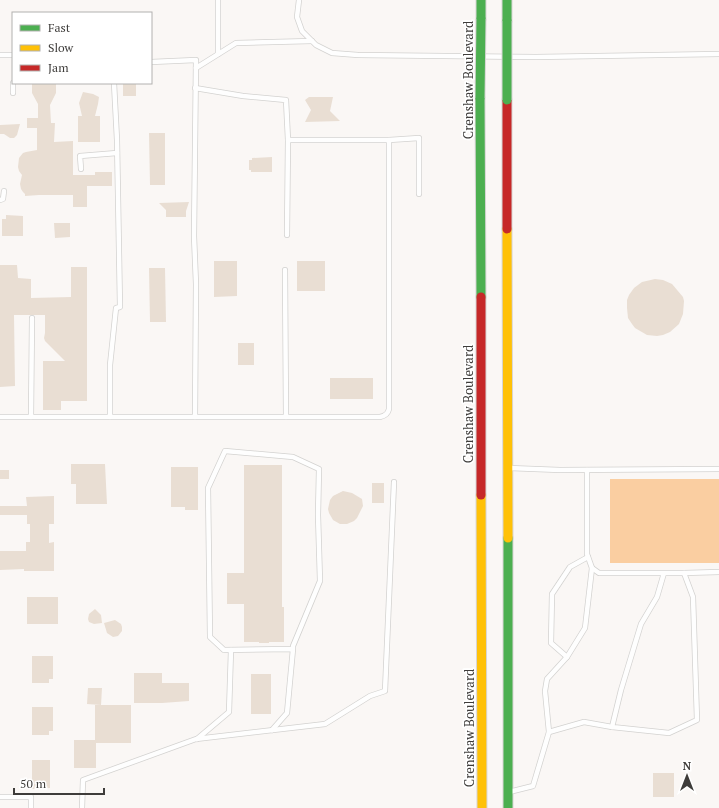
<svg xmlns="http://www.w3.org/2000/svg" width="719" height="808" font-family="'PT Serif',serif">
<style>
.water{fill:#facea1}
.building{fill:#e9ded3}
.lines{fill:none;stroke-linecap:round;stroke-linejoin:round}
.lane-casing{stroke:#d3d2d0;stroke-width:6}
.fast-casing{stroke:#d7d5d4;stroke-width:11}
.slow-casing{stroke:#d7d5d4;stroke-width:11}
.jam-casing{stroke:#d7d5d4;stroke-width:11}
.lane{stroke:#fefefe;stroke-width:4.5}
.fast{stroke:#4caf50;stroke-width:9}
.slow{stroke:#ffc107;stroke-width:9}
.jam{stroke:#c62828;stroke-width:9}
.fast-bridge-casing{stroke:#d7d5d4;stroke-width:11;stroke-linecap:butt}
.fast-bridge{stroke:#4caf50;stroke-width:9}
.labels{text-anchor:middle;stroke-width:3.5;stroke-linejoin:round;paint-order:stroke}
.street-label{font-size:13px;fill:#3e3c3a;stroke:#fff}
</style>
<rect width="100%" height="100%" fill="#faf7f5"/>
<path class="water" d="M 719,479 L 719,563 L 610,563 L 610,479 Z"/>
<g class="building">
<path d="M 32,83 L 56,83 L 56,93 L 50,105 L 51,123 L 55,123 L 54,142 L 73,141 L 73,175 L 95,175 L 95,172 L 112,172 L 112,186 L 87,186 L 87,207 L 73,207 L 73,195 L 39,195 L 25,196 L 25,194 L 23,192 L 21,189 L 20,184 L 22,175 L 19,171 L 18,167 L 19,158 L 23,153 L 26,152 L 37,150 L 37,128 L 27,128 L 27,118 L 38,118 L 38,104 L 32,93 Z"/>
<rect x="123" y="83" width="13" height="13"/>
<path d="M 83,92 L 93,94 L 99,97 L 98,104 L 95,116 L 100,116 L 100,142 L 78,142 L 78,116 L 82,116 L 79,103 Z"/>
<path d="M 309,97 L 333,97 L 330,111 L 340,121 L 305,122 L 311,110 L 305,100 Z"/>
<path d="M 20,124 L 17,135 L 14,138 L 10,138 L 4,134 L 0,134 L 0,125 Z"/>
<path d="M 149,133 L 165,133 L 165,185 L 150,185 Z"/>
<path d="M 272,157 L 272,172 L 251,172 L 251,170 L 249,170 L 249,160 L 252,160 L 252,158 Z"/>
<path d="M 189,202 L 186,211 L 186,217 L 166,217 L 166,210 L 159,203 Z"/>
<path d="M 6,215 L 23,216 L 23,236 L 2,236 L 2,219 L 6,219 Z"/>
<path d="M 54,223 L 70,223 L 70,237 L 55,238 Z"/>
<path d="M 214,261 L 237,261 L 237,296 L 214,297 Z"/>
<rect x="297" y="261" width="28" height="30"/>
<path d="M 0,265 L 17,265 L 18,278 L 31,279 L 31,298 L 71,297 L 71,267 L 87,267 L 87,401 L 61,401 L 61,410 L 43,410 L 43,361 L 65,361 L 45,341 L 44,338 L 45,333 L 45,315 L 14,315 L 15,386 L 0,387 Z"/>
<path d="M 149,268 L 165,268 L 166,322 L 150,322 Z"/>
<path d="M 655,279 L 663,280 L 672,284 L 683,297 L 684,301 L 683,314 L 679,324 L 670,332 L 663,335 L 657,336 L 647,335 L 635,328 L 632,324 L 628,318 L 627,308 L 627,300 L 629,295 L 634,288 L 642,282 Z"/>
<rect x="238" y="343" width="16" height="22"/>
<rect x="330" y="378" width="43" height="21"/>
<path d="M 71,464 L 105,464 L 107,504 L 76,504 L 76,484 L 71,484 Z"/>
<path d="M 244,465 L 282,465 L 282,607 L 284,607 L 284,642 L 269,642 L 269,643 L 259,643 L 259,642 L 244,642 L 244,604 L 227,604 L 227,573 L 244,573 Z"/>
<path d="M 171,467 L 198,467 L 198,510 L 185,510 L 185,507 L 171,507 Z"/>
<rect x="0" y="470" width="9" height="9"/>
<rect x="372" y="483" width="12" height="20"/>
<path d="M 343,491 L 352,493 L 362,499 L 363,506 L 357,518 L 354,521 L 347,524 L 340,524 L 333,520 L 329,513 L 328,509 L 330,500 L 333,496 Z"/>
<path d="M 54,496 L 54,524 L 49,524 L 49,543 L 54,542 L 54,571 L 24,571 L 24,569 L 0,570 L 0,551 L 26,551 L 26,542 L 30,542 L 30,524 L 27,524 L 27,515 L 0,515 L 0,506 L 27,506 L 26,497 Z"/>
<rect x="27" y="597" width="31" height="27"/>
<path d="M 95,609 L 101,615 L 102,623 L 94,624 L 89,622 L 88,619 L 89,614 Z"/>
<path d="M 115,620 L 121,624 L 122,627 L 122,631 L 118,636 L 113,637 L 107,633 L 104,623 Z"/>
<path d="M 32,656 L 53,656 L 53,679 L 49,679 L 49,683 L 32,683 Z"/>
<path d="M 134,673 L 162,673 L 162,683 L 189,683 L 189,701 L 162,703 L 134,703 Z"/>
<rect x="251" y="674" width="20" height="40"/>
<path d="M 88,688 L 102,688 L 101,705 L 87,704 Z"/>
<path d="M 95,705 L 131,705 L 131,743 L 96,743 L 96,768 L 74,768 L 74,740 L 95,740 Z"/>
<path d="M 32,707 L 53,707 L 53,731 L 49,731 L 49,735 L 32,735 Z"/>
<path d="M 32,760 L 50,760 L 50,788 L 32,789 Z"/>
<rect x="653" y="773" width="21" height="24"/>
</g>
<g class="lines">
<defs>
<g id="lane">
<path d="M 218,0 L 218,54"/>
<path d="M 299,0 L 297,17 L 302,31 L 316,45 L 332,53 L 358,55 L 536,57 L 719,54"/>
<path d="M 0,55 L 13,55"/>
<path d="M 151,62 L 196,60 L 194,236 L 196,284 L 195,417"/>
<path d="M 196,68 L 236,43 L 312,41"/>
<path d="M 195,88 L 243,96 L 286,100 L 288,140 L 287,235"/>
<path d="M 13,93 L 13,83"/>
<path d="M 288,140 L 389,140 L 419,138 L 419,194"/>
<path d="M 81,169 L 80,156 L 117,153"/>
<path d="M 0,200 L 3,199 L 4,191"/>
<path d="M 285,270 L 286,417"/>
<path d="M 0,417 L 380,417 C 385,416 388,414 389,409 L 389,140"/>
<path d="M 31,417 L 32,318"/>
<path d="M 110,417 L 110,365 L 116,308 L 120,307 L 117,140 L 114,83"/>
<path d="M 509,468 L 560,470 L 719,469"/>
<path d="M 587,470 L 587,554 L 592,568 L 599,573 L 684,573 L 693,597 L 697,720 L 669,733 L 612,727 L 621,690 L 641,624 L 657,597 L 664,573"/>
<path d="M 684,573 L 719,572"/>
<path d="M 567,657 L 551,643 L 552,594 L 570,567 L 588,557"/>
<path d="M 272,730 L 287,713 L 293,649 L 293,646 L 320,581 L 318,515 L 319,469 L 293,457 L 225,451 L 208,488 L 210,637 L 224,650 L 293,649"/>
<path d="M 549,732 L 584,722 L 612,727"/>
<path d="M 197,739 L 229,712 L 231,650"/>
<path d="M 509,792 L 533,786 L 549,732 L 545,691 L 547,679 L 567,657 L 585,628 L 592,568"/>
<path d="M 0,797 L 31,797 L 31,808"/>
<path d="M 82,808 L 83,780 L 196,739 L 325,724 L 370,696 L 385,691 L 394,482"/>
</g>
<g id="fast">
<path d="M 481,0 L 481,19"/>
<path d="M 507,0 L 507,21"/>
<path d="M 480,98 L 481,297"/>
<path d="M 508,538 L 508,808"/>
</g>
<g id="slow">
<path d="M 507,229 L 508,538"/>
<path d="M 481,495 L 482,808"/>
</g>
<g id="jam">
<path d="M 507,100 L 507,229"/>
<path d="M 481,297 L 481,495"/>
</g>
</defs>
<use href="#lane" class="lane-casing"/>
<use href="#fast" class="fast-casing"/>
<use href="#slow" class="slow-casing"/>
<use href="#jam" class="jam-casing"/>
<use href="#lane" class="lane"/>
<use href="#fast" class="fast"/>
<use href="#slow" class="slow"/>
<use href="#jam" class="jam"/>
<defs>
<g id="fast-bridge">
<path d="M 507,21 L 507,100"/>
<path d="M 480,98 L 481,19"/>
</g>
</defs>
<use href="#fast-bridge" class="fast-bridge-casing"/>
<use href="#fast-bridge" class="fast-bridge"/>
</g>
<g class="labels">
<g class="street-label">
<text transform="translate(468 80) rotate(-90)" y="5">Crenshaw Boulevard</text>
<text transform="translate(468 404) rotate(-90)" y="5">Crenshaw Boulevard</text>
<text transform="translate(469 728) rotate(-90)" y="5">Crenshaw Boulevard</text>
</g>
</g>
<rect x="12" y="12" width="140" height="72" fill="#ffffff" stroke="#b2b1b0"/>
<rect x="20" y="25" width="20" height="6" fill="#4caf50" stroke="#b2b1b0"/>
<text x="48" y="32" font-size="12" fill="#3e3c3a">Fast</text>
<rect x="20" y="45" width="20" height="6" fill="#ffc107" stroke="#b2b1b0"/>
<text x="48" y="52" font-size="12" fill="#3e3c3a">Slow</text>
<rect x="20" y="65" width="20" height="6" fill="#c62828" stroke="#b2b1b0"/>
<text x="48" y="72" font-size="12" fill="#3e3c3a">Jam</text>
<g transform="translate(687 776)" stroke="#ffffff" stroke-width="3" paint-order="stroke">
<path d="M0-3L7 15L0 10L-7 15Z" fill="#3e3c3a"/>
<text y="-6" font-size="11" font-weight="bold" text-anchor="middle" fill="#3e3c3a">N</text>
</g>
<path d="M14 788v6h90v-6" fill="none" stroke="#3e3c3a" stroke-width="2"/>
<text x="20" y="788" font-size="12" fill="#3e3c3a" stroke="#ffffff" stroke-width="3" paint-order="stroke">50 m</text>
</svg>
